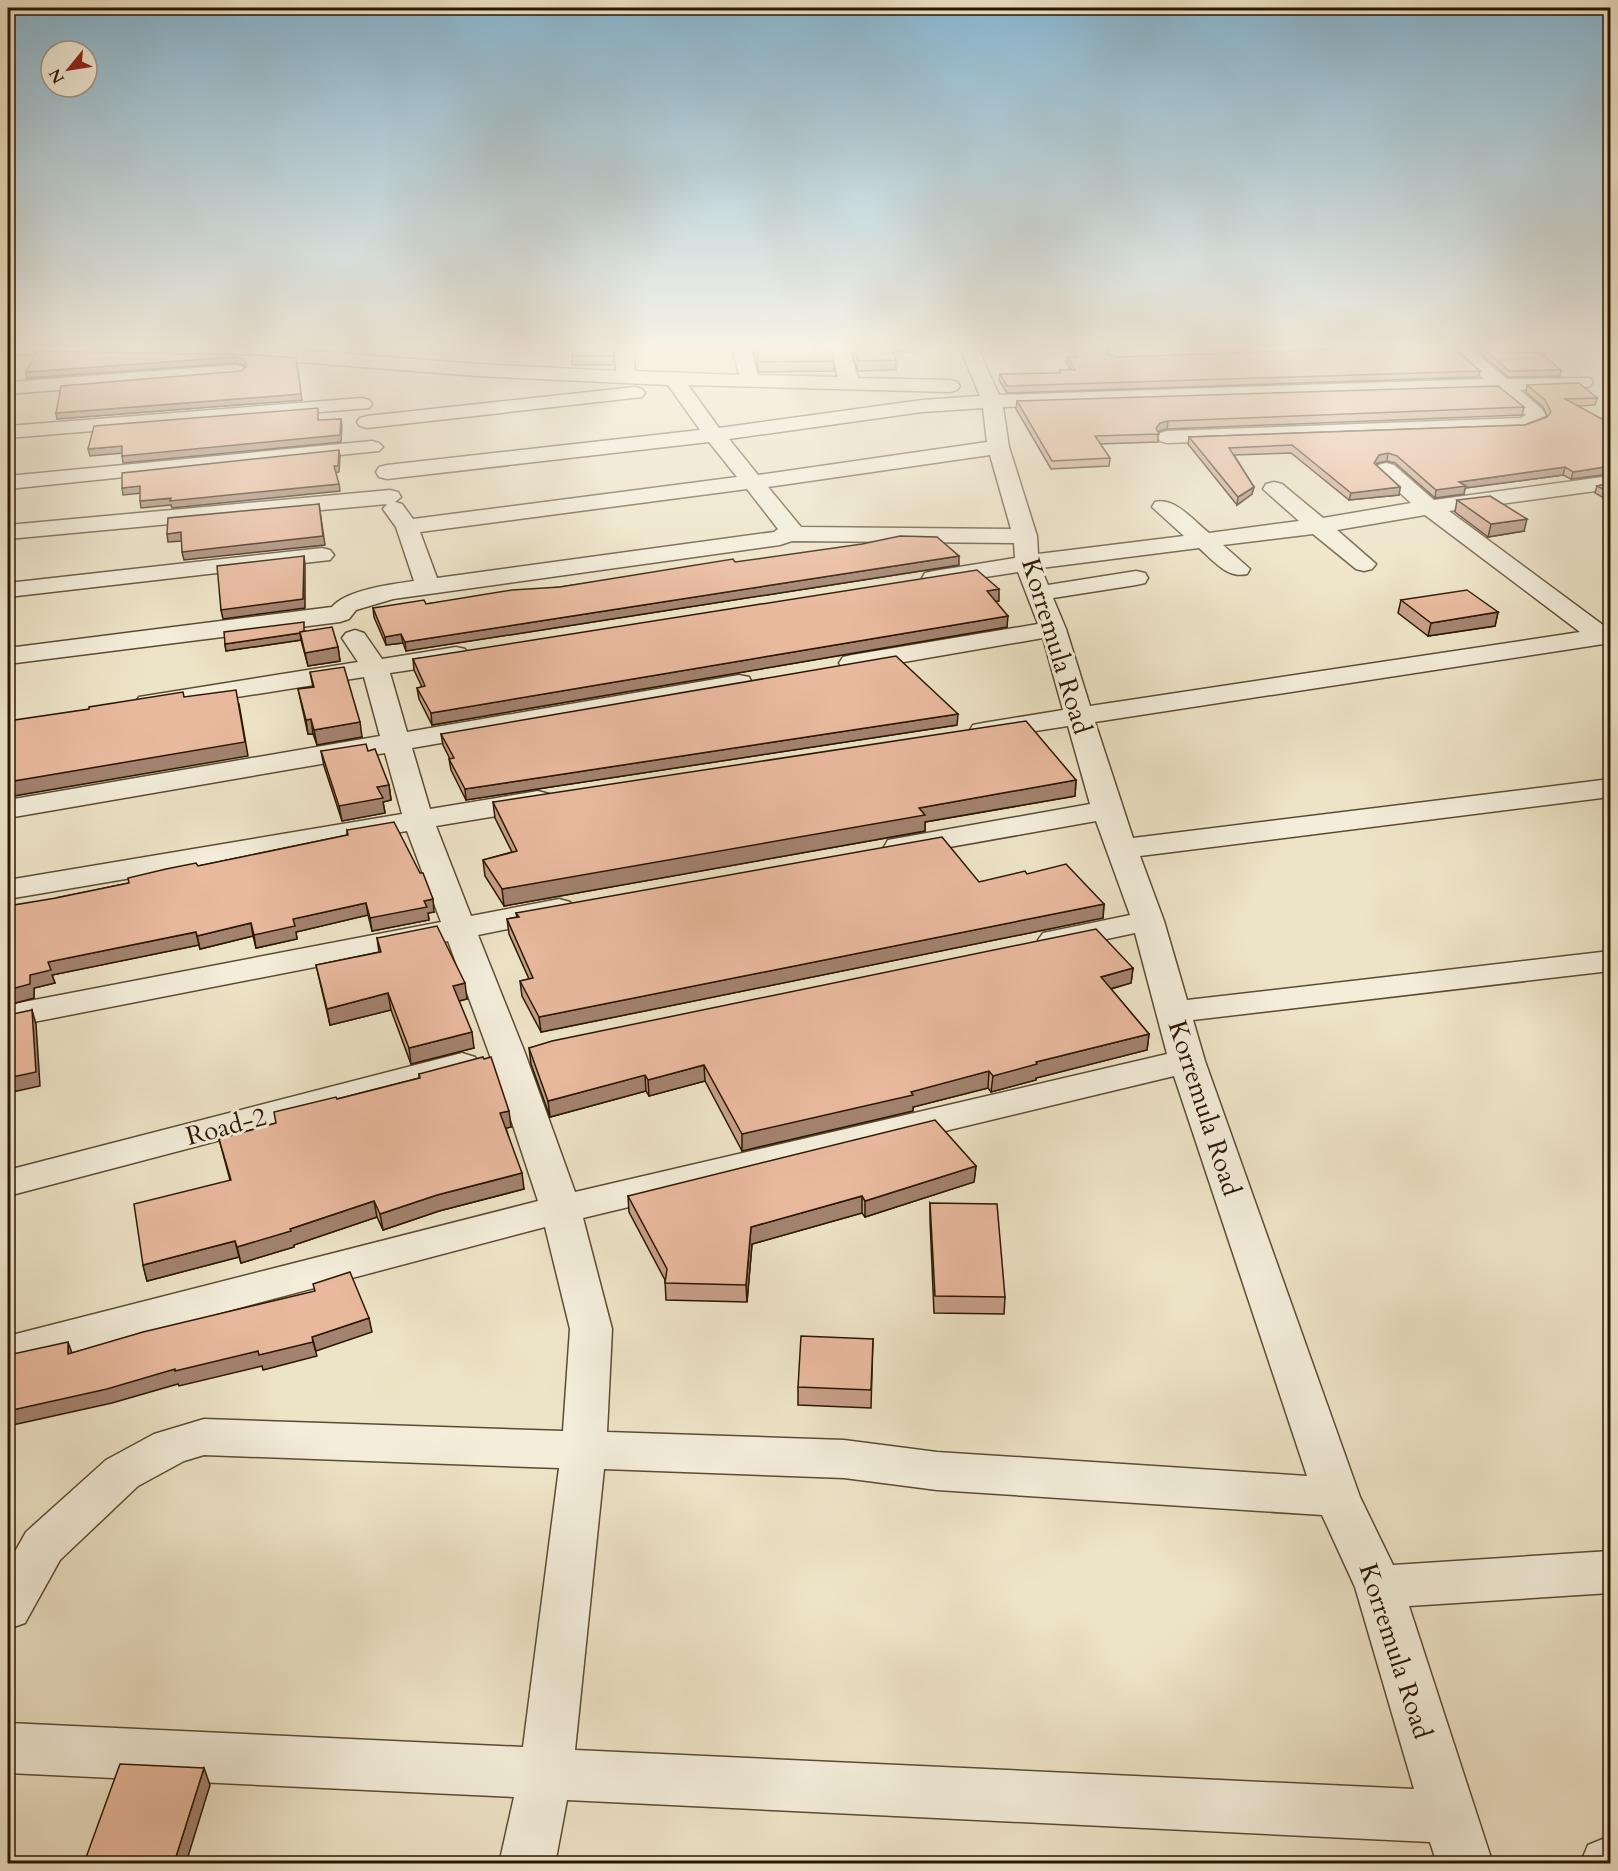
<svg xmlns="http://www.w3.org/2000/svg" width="1618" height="1871" font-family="Cardo,serif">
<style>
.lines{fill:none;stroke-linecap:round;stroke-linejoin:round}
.minor-casing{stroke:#5c4b33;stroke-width:3}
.minor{fill:#f3edda;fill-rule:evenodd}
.wall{fill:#c89f88;stroke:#2b1802;stroke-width:1.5}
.shaded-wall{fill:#a3826f;stroke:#2b1802;stroke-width:1.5}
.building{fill:#e9b99e;stroke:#2b1802;stroke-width:1.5}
.labels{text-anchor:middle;stroke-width:6;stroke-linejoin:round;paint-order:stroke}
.street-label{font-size:26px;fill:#2b1802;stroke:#f3edda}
</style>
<rect width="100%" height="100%" fill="#ede3c6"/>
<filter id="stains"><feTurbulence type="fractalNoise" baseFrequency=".00333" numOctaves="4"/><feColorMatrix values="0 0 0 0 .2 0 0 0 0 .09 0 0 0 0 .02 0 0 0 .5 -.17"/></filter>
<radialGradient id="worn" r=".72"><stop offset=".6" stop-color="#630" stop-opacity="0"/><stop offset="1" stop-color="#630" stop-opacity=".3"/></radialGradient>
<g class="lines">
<defs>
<g id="minor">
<path d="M 8,346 L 261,347 L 477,364 L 616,371 L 615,346 L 633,346 L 635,371 L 739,375 L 732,346 L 750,346 L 758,375 L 838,377 L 830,346 L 848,346 L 858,378 L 950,380 L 957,382 L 960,386 L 957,390 L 950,392 L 688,385 L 719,428 L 922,400 L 980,396 L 959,346 L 977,346 L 999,395 L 1484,379 L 1448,346 L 1468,346 L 1507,379 L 1590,378 L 1593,382 L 1590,386 L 1583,388 L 1520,390 L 1542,409 L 1547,418 L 1544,422 L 1523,430 L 1167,443 L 1160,441 L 1157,437 L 1160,433 L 1167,431 L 1520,418 L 1526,415 L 1497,391 L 1003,407 L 1009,447 L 1037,536 L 1038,554 L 1184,536 L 1152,507 L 1155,502 C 1175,497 1194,521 1209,533 L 1299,521 L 1263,489 L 1266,484 L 1274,482 L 1282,484 L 1323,518 L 1411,503 L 1375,470 L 1378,465 L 1386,463 L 1394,465 L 1434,500 L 1610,476 L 1610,489 L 1449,511 L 1607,628 L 1610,627 L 1610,643 L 1095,722 L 1133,838 L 1610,779 L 1610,797 L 1140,856 L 1164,921 L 1187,1000 L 1610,951 L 1610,971 L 1193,1020 L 1205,1061 L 1360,1497 L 1393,1565 L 1610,1551 L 1610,1593 L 1409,1606 L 1493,1864 L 1437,1864 L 1430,1842 L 567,1800 L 555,1864 L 499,1864 L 514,1797 L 8,1773 L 8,1723 L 523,1747 L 559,1468 L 204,1455 L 184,1461 L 138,1486 L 60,1560 L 25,1623 L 8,1629 L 8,1564 L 26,1532 L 106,1460 L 154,1434 L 204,1419 L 563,1431 L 570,1329 L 545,1227 L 8,1369 L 8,1336 L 538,1201 L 489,1053 L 448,941 L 8,1027 L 8,1005 L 441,922 L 407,831 L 8,899 L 8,880 L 402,814 L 385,753 L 8,818 L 8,800 L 380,736 L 364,677 L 149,711 L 139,709 L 135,703 L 139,697 L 358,662 L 342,638 L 346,633 L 355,630 L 364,633 L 382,659 L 456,647 L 465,649 L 469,655 L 465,661 L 456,663 L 390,673 L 407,732 L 739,675 L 749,677 L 752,683 L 749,689 L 739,691 L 412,748 L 430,809 L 538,791 L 549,794 L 553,800 L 549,806 L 538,809 L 436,826 L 471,916 L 559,899 L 570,902 L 575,909 L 570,916 L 478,935 L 525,1053 L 575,1192 L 1167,1054 L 1135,933 L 1055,950 L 1043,947 L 1038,940 L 1043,933 L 1130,915 L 1096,821 L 899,856 L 888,854 L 884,847 L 888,840 L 899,838 L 1090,804 L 1068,726 L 983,739 L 973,737 L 969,731 L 973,725 L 983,723 L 1063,710 L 1043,638 L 852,671 L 843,669 L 839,663 L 843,657 L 852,655 L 1038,624 L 1018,572 L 934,585 L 925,583 L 922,578 L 925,573 L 934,571 L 1015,558 L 1014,543 L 792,541 L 780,545 L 393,599 L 356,610 L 349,619 L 340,622 L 8,664 L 8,648 L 332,607 C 346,590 392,584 414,581 L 396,527 L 383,509 L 387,504 L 8,539 L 8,525 L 390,490 L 398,492 L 401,497 L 395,502 L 402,504 L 413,519 L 737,477 L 709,442 L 387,479 L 379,477 L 376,472 L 379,467 L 387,465 L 700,430 L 668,385 L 477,376 L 261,359 L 8,354 ZM 983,408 L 987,442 L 758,475 L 729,439 L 922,412 ZM 990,455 L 1011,529 L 801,527 L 768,487 ZM 747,489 L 778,529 L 774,532 L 437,578 L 420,532 ZM 1425,515 L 1580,632 L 1090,706 L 1066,629 L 1053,598 L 1136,585 L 1145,583 L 1148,578 L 1145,573 L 1136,571 L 1048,585 L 1041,568 L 1199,548 C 1213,560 1227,579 1247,574 L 1250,569 L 1223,545 L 1313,534 L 1356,569 L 1364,571 L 1372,569 L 1376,564 L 1337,530 ZM 1174,1076 L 1307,1476 L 937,1452 L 844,1440 L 607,1432 L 612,1329 L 583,1218 ZM 604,1469 L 844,1478 L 937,1490 L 1322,1515 L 1355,1587 L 1414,1789 L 575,1750 Z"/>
<path d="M 1205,346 L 1375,346 L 1373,350 L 1366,352 L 1116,361 L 1109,359 L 1107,355 L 1109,351 L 1116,349 Z"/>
<path d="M 236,365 L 243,367 L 246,371 L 243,375 L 8,394 L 8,382 Z"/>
<path d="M 635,387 L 642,389 L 645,393 L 642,397 L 367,428 L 360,426 L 357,422 L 360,418 L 367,416 Z"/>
<path d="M 362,398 L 369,400 L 372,404 L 369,408 L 8,438 L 8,426 Z"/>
<path d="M 372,441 L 379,443 L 383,447 L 379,451 L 8,489 L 8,476 Z"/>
<path d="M 322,548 L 330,550 L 334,555 L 330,560 L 8,597 L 8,583 Z"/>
<path d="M 462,1053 L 475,1057 L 480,1065 L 475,1073 L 8,1196 L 8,1170 Z"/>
<path d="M 1610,1836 L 1610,1864 L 1580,1864 L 1588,1845 Z"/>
</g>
</defs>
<use href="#minor" class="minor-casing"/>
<use href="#minor" class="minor"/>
</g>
<g class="wall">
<path d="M 575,346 L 614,346 L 614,365 L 572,365 L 572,356 Z"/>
<path d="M 752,346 L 830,346 L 834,361 L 834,371 L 759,372 Z"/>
<path d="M 850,346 L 914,346 L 914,352 L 893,352 L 896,360 L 896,370 L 858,371 Z"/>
<path d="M 1067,346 L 1134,346 L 1116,347 L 1108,349 L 1107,351 L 1108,354 L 1116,357 L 1480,371 L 1478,377 L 1007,393 L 999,380 L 1000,374 L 1059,373 L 1060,370 L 1071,370 L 1067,363 L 1068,357 L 1073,357 Z"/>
<path d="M 1472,346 L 1490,346 L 1499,353 L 1561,370 L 1560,376 L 1508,377 Z"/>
<path d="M 260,355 L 302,400 L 57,419 L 56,413 L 242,371 L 245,367 L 244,365 L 236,363 L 27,378 L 26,372 Z"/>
<path d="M 1527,385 L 1597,398 L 1595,405 L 1577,406 L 1611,424 L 1611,474 L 1610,474 L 1571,479 L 1563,475 L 1465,488 L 1464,494 L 1435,498 L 1395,463 L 1387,461 L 1377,463 L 1376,465 L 1400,487 L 1399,495 L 1349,500 L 1291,453 L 1234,455 L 1254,487 L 1252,494 L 1237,505 L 1188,444 L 1189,437 L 1525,425 L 1547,416 L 1543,407 L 1526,392 Z"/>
<path d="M 1017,401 L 1524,407 L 1522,415 L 1167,429 L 1159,431 L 1158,432 L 1158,442 L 1100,444 L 1110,458 L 1109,466 L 1051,469 L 1016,409 Z"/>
<path d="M 1611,483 L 1611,502 L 1595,493 L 1597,486 Z"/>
<path d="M 1457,500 L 1524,531 L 1488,537 L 1455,512 Z"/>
<path d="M 735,562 L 959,565 L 406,651 L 403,643 L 386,645 L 374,617 L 373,608 L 426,604 L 560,587 Z"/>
<path d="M 1401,600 L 1498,612 L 1495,626 L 1428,636 L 1398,613 Z"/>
<path d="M 995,601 L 1007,627 L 432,725 L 419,699 L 417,688 L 422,687 L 414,670 L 413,659 L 999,601 Z"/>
<path d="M 305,631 L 338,647 L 340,661 L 308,666 L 301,640 L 226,651 L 225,644 Z"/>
<path d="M 310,672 L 362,737 L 317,745 L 313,734 L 308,734 L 298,689 L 313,687 Z"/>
<path d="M 957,725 L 466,800 L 451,770 L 449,759 L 450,759 L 443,745 L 441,734 Z"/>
<path d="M 321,751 L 368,751 L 389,785 L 391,800 L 383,802 L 385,813 L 342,821 L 324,766 Z"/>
<path d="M 1076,780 L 1075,796 L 925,822 L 925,831 L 504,906 L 485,876 L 483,860 L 512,852 L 495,818 L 493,802 Z"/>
<path d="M 347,830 L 434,912 L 428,913 L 429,920 L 372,931 L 368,915 L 296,932 L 297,939 L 256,948 L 253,936 L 200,949 L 199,945 L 52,975 L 55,983 L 34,988 L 34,998 L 8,1005 L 56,898 L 129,883 L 198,866 L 347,835 Z"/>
<path d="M 1027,874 L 1104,904 L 1103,918 L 541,1032 L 522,996 L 520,981 L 529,979 L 509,934 L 507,919 L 517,917 L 516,913 L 979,882 Z"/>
<path d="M 377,938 L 467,999 L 459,1001 L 474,1048 L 411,1064 L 391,1010 L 330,1025 L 316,965 L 379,952 Z"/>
<path d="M 1133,968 L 1131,983 L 1111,989 L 1149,1034 L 1147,1050 L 1036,1078 L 1036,1080 L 991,1092 L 988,1088 L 913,1107 L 913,1111 L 742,1151 L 705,1081 L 649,1096 L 646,1091 L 550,1117 L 531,1064 L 529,1048 Z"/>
<path d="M 419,1074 L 511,1127 L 506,1128 L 524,1189 L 439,1211 L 383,1230 L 377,1217 L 294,1245 L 294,1247 L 241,1263 L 239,1257 L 147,1281 L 143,1265 L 230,1180 L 219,1139 L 276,1123 L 337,1099 L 419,1078 Z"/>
<path d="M 976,1166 L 974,1182 L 865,1217 L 862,1213 L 752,1244 L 747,1302 L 666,1300 L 665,1280 L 629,1212 L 628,1196 Z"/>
<path d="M 930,1203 L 1005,1297 L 1004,1314 L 934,1313 L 930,1220 Z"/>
<path d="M 873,1339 L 871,1408 L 798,1405 L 798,1387 Z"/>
</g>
<g class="shaded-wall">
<path d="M 1107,346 L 1116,346 L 1108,349 L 1105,354 L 1106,348 Z"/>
<path d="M 235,357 L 236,363 L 27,378 L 26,372 Z"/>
<path d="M 296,358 L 302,400 L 57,419 L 56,413 L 301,394 Z"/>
<path d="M 341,419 L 342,426 L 341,442 L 123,463 L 122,456 Z"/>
<path d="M 1168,421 L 1167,429 L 1159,431 L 1157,434 L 1156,428 L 1160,423 Z"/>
<path d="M 122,446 L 123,453 L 90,456 L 88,449 Z"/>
<path d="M 339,450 L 340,457 L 339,472 L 335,473 L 334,466 Z"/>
<path d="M 1388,453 L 1387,461 L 1377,463 L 1373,470 L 1374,463 L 1379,455 Z"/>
<path d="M 1611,466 L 1610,474 L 1571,479 L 1573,472 Z"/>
<path d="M 1565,467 L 1563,475 L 1465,488 L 1464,494 L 1435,498 L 1436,490 L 1459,482 Z"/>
<path d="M 339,484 L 340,491 L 172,508 L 171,505 L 141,508 L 140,501 Z"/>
<path d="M 140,486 L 142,493 L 123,495 L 122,488 Z"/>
<path d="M 1254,487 L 1252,494 L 1237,505 L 1238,497 Z"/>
<path d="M 1400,487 L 1399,495 L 1349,500 L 1351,493 Z"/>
<path d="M 319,504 L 325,545 L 184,560 L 182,552 Z"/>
<path d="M 1527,519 L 1524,531 L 1488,537 L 1491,524 Z"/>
<path d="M 181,532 L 182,541 L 168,542 L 167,534 Z"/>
<path d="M 304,556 L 305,565 L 305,608 L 223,619 L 221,610 Z"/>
<path d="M 959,556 L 959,565 L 406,651 L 405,642 Z"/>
<path d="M 999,589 L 999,601 L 987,603 L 987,591 Z"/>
<path d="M 1498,612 L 1495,626 L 1428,636 L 1431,623 Z"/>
<path d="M 1008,616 L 1007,627 L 432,725 L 431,713 Z"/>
<path d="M 300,633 L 301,640 L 226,651 L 225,644 Z"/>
<path d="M 401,634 L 403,643 L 386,645 L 385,637 Z"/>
<path d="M 338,647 L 340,661 L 308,666 L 305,653 Z"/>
<path d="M 239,704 L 248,756 L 8,797 L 8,782 Z"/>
<path d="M 958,714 L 957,725 L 466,800 L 465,789 Z"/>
<path d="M 311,719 L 313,734 L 308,734 L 306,720 Z"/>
<path d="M 360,722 L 362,737 L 317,745 L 314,730 Z"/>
<path d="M 1076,780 L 1075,796 L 925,822 L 925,831 L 504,906 L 502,889 L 919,808 Z"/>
<path d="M 389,785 L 391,800 L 383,802 L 385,813 L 342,821 L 339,806 L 377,787 Z"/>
<path d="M 433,899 L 434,912 L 428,913 L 429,920 L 372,931 L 370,918 L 424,901 Z"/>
<path d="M 366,903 L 368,915 L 296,932 L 297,939 L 256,948 L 254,935 L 293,919 Z"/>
<path d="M 1104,904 L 1103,918 L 541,1032 L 539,1017 Z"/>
<path d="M 251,923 L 253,936 L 200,949 L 197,936 Z"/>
<path d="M 196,932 L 199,945 L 52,975 L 55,983 L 34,988 L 34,998 L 8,1005 L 8,990 L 48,962 Z"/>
<path d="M 1133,968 L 1131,983 L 1099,992 L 1101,977 Z"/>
<path d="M 465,983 L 467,999 L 455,1002 L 453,986 Z"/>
<path d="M 388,993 L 391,1010 L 330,1025 L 327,1009 Z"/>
<path d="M 32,1010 L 36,1024 L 40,1086 L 8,1093 L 8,1078 Z"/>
<path d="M 472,1032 L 474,1048 L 411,1064 L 409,1048 Z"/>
<path d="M 1149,1034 L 1147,1050 L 1036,1078 L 1036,1080 L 991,1092 L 993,1076 L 1036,1062 Z"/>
<path d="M 704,1065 L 705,1081 L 649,1096 L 648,1080 Z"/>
<path d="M 989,1071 L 988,1088 L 913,1107 L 913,1111 L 742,1151 L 742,1134 Z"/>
<path d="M 645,1075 L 646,1091 L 550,1117 L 548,1101 Z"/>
<path d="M 509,1111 L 511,1127 L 502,1129 L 500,1113 Z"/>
<path d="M 976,1166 L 974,1182 L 865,1217 L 865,1201 Z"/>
<path d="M 522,1173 L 524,1189 L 439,1211 L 383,1230 L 380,1214 L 437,1195 Z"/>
<path d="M 862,1196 L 862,1213 L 752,1244 L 747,1302 L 746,1285 L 751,1227 Z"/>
<path d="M 374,1201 L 377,1217 L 294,1245 L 294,1247 L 241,1263 L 237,1247 Z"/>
<path d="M 235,1241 L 239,1257 L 147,1281 L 143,1265 Z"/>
<path d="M 369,1318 L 372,1332 L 316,1351 L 312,1337 Z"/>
<path d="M 68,1342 L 73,1356 L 68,1354 Z"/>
<path d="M 313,1342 L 317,1356 L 263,1370 L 262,1366 L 179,1386 L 178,1384 L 112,1403 L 8,1426 L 8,1411 L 175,1369 L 258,1351 Z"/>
<path d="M 204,1768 L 210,1785 L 186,1863 L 174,1863 Z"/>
</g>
<g class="building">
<path d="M 575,346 L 613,346 L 613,356 L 572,356 Z"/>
<path d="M 755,346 L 830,346 L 834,361 L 759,362 Z"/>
<path d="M 853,346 L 891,346 L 896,360 L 858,361 Z"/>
<path d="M 1071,346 L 1107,346 L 1106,348 L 1108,354 L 1116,357 L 1367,348 L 1375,346 L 1452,346 L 1480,371 L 1007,386 L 1000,374 L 1060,373 L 1060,370 L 1075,370 L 1068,357 L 1077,357 Z"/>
<path d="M 1480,346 L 1490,346 L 1499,353 L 1539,352 L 1561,370 L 1509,371 Z"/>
<path d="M 37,351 L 260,355 L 296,358 L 301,394 L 56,413 L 61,386 L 242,371 L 247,365 L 243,359 L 235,357 L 26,372 Z"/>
<path d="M 1579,383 L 1597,398 L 1565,399 L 1611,424 L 1611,466 L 1573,472 L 1565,467 L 1459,482 L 1466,486 L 1436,490 L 1397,456 L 1388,453 L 1379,455 L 1374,463 L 1400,487 L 1351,493 L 1292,445 L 1229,448 L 1254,487 L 1238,497 L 1189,437 L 1525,425 L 1547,417 L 1551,412 L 1545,400 L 1527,385 Z"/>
<path d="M 1498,386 L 1524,407 L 1168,421 L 1160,423 L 1156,428 L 1159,434 L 1095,436 L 1110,458 L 1052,461 L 1017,401 Z"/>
<path d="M 318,408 L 318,420 L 341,419 L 340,435 L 122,456 L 122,446 L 88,449 L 94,426 Z"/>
<path d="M 339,450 L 338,466 L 334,466 L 339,484 L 170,501 L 171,498 L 140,501 L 140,486 L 122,488 L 122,473 Z"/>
<path d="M 1611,483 L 1611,493 L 1597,486 Z"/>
<path d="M 1490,496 L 1527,519 L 1491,524 L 1457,500 Z"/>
<path d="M 319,504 L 323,536 L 182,552 L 181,532 L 167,534 L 168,518 Z"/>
<path d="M 900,536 L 937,537 L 959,556 L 405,642 L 401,634 L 385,637 L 373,608 L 424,600 L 426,604 L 512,590 L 560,587 L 733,559 L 735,562 L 862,544 Z"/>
<path d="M 304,556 L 303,599 L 221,610 L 217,566 Z"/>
<path d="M 977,570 L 999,589 L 987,591 L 1008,616 L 431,713 L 417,688 L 425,686 L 413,659 Z"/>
<path d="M 1467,590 L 1498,612 L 1431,623 L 1401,600 Z"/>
<path d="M 304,622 L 304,631 L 300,632 L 300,633 L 225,644 L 224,632 Z"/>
<path d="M 332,627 L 338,647 L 305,653 L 300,632 Z"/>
<path d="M 896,656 L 958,714 L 465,789 L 449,759 L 454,758 L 441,734 Z"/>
<path d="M 344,667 L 360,722 L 314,730 L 311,719 L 306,720 L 298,689 L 314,687 L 310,672 Z"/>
<path d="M 236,690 L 245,742 L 8,782 L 8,721 L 89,709 L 89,707 L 183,692 L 184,697 Z"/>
<path d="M 1026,721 L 1076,780 L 919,808 L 925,815 L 502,889 L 483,860 L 517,851 L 493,802 Z"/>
<path d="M 366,744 L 368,751 L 375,749 L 389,785 L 377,787 L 383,798 L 339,806 L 321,751 Z"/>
<path d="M 394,822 L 420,873 L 423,873 L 433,899 L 424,901 L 427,907 L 370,918 L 366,903 L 293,919 L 295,926 L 254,935 L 251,923 L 197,936 L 196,932 L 48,962 L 51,970 L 30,975 L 30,984 L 8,990 L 8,906 L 56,898 L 129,883 L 128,878 L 166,869 L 196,863 L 198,866 L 348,835 L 347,830 Z"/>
<path d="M 942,837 L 979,882 L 1025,871 L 1027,874 L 1066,864 L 1104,904 L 539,1017 L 520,981 L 533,978 L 507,919 L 519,917 L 516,913 Z"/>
<path d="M 437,926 L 465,983 L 453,986 L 472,1032 L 409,1048 L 388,993 L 327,1009 L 316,965 L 381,952 L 377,938 Z"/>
<path d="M 1096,929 L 1133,968 L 1101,977 L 1149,1034 L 1036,1062 L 1037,1064 L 993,1076 L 989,1071 L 911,1092 L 913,1095 L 742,1134 L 704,1065 L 648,1080 L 645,1075 L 548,1101 L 529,1048 L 552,1041 Z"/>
<path d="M 32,1010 L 36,1072 L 8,1078 L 8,1015 Z"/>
<path d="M 483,1057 L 484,1059 L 491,1057 L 509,1111 L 500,1113 L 522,1173 L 437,1195 L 380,1214 L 374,1201 L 290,1229 L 291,1231 L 237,1247 L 235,1241 L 143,1265 L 134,1204 L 231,1180 L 219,1139 L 276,1123 L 274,1112 L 336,1097 L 337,1099 L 420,1078 L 419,1074 Z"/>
<path d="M 935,1120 L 976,1166 L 865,1201 L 862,1196 L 751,1227 L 746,1285 L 665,1283 L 667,1269 L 628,1196 Z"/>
<path d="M 930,1203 L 997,1204 L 1005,1297 L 935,1296 Z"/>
<path d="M 350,1272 L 369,1318 L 312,1337 L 313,1342 L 259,1355 L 258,1351 L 175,1371 L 175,1369 L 107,1389 L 8,1411 L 8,1355 L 68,1342 L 68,1354 L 143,1332 L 315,1291 L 313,1284 Z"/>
<path d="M 801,1336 L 873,1339 L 871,1390 L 798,1387 Z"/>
<path d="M 120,1764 L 204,1768 L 174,1863 L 84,1863 Z"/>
</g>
<linearGradient id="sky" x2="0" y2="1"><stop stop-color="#88b8d4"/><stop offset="0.57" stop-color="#f7f2e5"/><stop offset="1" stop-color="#f7f2e5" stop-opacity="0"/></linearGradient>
<rect width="1618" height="608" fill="url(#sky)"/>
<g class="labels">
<g class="street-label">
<text transform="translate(1057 646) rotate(73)" y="9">Korremula Road</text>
<text transform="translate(1205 1108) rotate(72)" y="9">Korremula Road</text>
<text transform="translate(226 1126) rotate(-15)" y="9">Road-2</text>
<text transform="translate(1396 1651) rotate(72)" y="9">Korremula Road</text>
</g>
</g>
<rect width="1618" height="1871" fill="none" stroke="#ede3c6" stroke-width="30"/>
<rect x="9" y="9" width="1600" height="1853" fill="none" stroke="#2b1802" stroke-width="3"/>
<rect x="15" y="15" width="1588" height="1841" fill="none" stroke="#2b1802" stroke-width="1.5"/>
<g transform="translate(69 69) rotate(240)"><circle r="28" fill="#f3edda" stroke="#a39884" stroke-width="1.5"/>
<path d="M0-4.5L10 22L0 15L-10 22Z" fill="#8f2418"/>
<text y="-9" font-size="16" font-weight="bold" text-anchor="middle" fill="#2b1802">N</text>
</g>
<rect width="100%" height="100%" filter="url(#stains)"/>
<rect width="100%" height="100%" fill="url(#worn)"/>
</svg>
